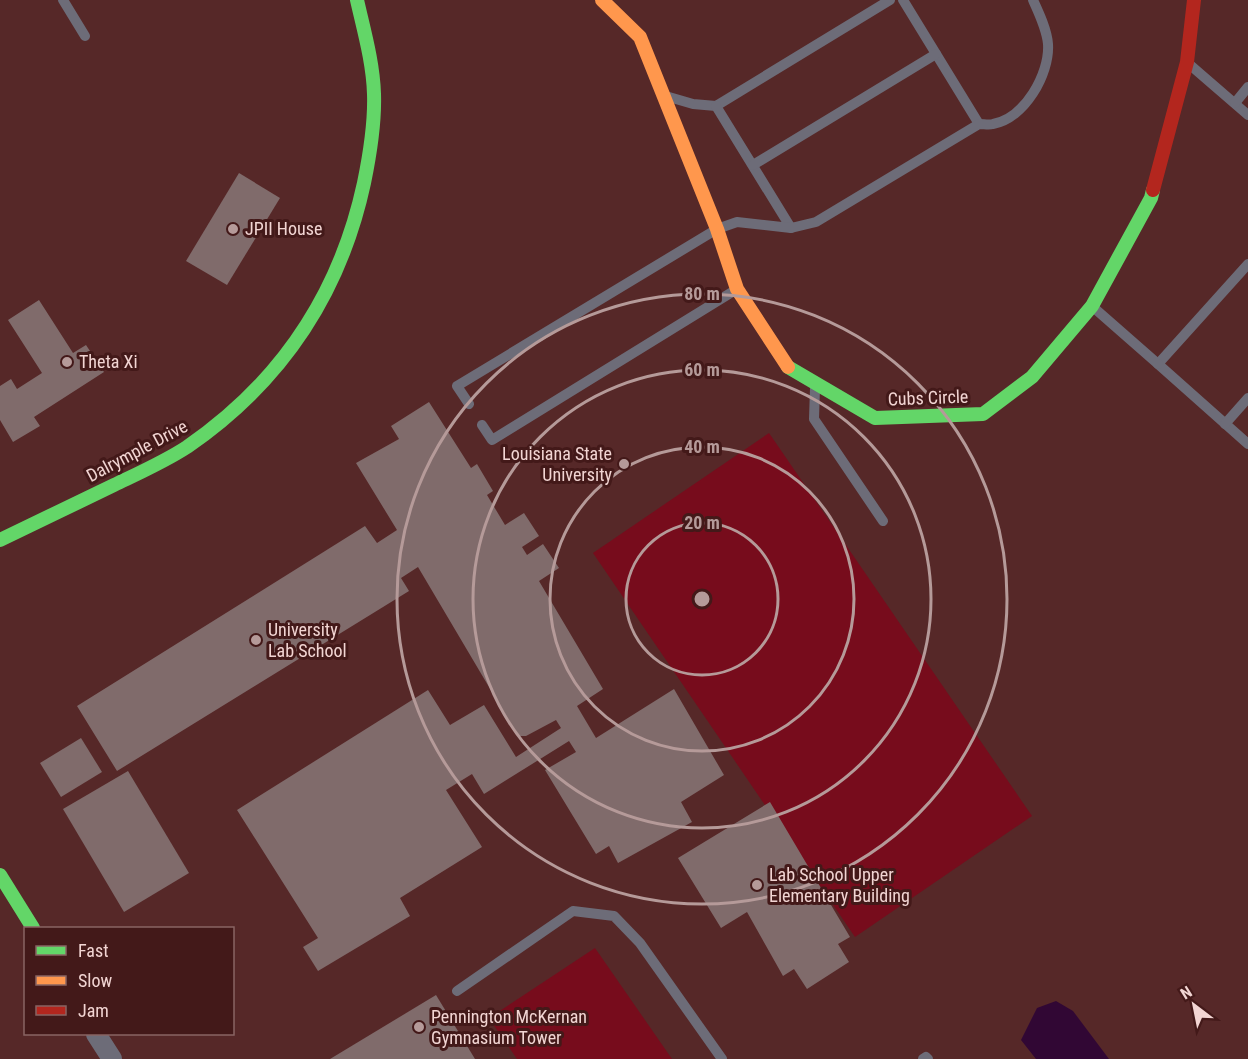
<svg xmlns="http://www.w3.org/2000/svg" width="1248" height="1059" font-family="'Roboto Condensed',sans-serif">
<style>
.built{fill:#562828;fill-rule:evenodd}
.green{fill:#770c1c}
.water{fill:#310734}
.building{fill:#806b6b}
.lines{fill:none;stroke-linecap:round;stroke-linejoin:round}
.lane{stroke:#6d6c78;stroke-width:10}
.street{stroke:#6d6c78;stroke-width:20}
.fast{stroke:#63d668;stroke-width:14}
.slow{stroke:#ff974d;stroke-width:14}
.jam{stroke:#b3261e;stroke-width:14}
.ring{fill:none;stroke:#b59a99;stroke-width:3}
.poi-dot{fill:#b59a99;stroke:#431919;stroke-width:2}
.labels{text-anchor:middle;stroke-width:6;stroke-linejoin:round;paint-order:stroke}
.poi-label{font-size:18px;fill:#f2d5d3;stroke:#431919;text-anchor:start}
.street-label{font-size:18px;fill:#f2d5d3;stroke:#431919}
.centre{fill:#b59a99;stroke:#431919;stroke-width:3}
.ring-label{font-size:18px;text-anchor:middle;font-weight:bold;fill:#b59a99;stroke:#431919;stroke-width:6;stroke-linejoin:round;paint-order:stroke}
</style>
<rect width="100%" height="100%" fill="#442d2d"/>
<path class="built" d="M 0,0 L 1248,0 L 1248,1059 L 0,1059 ZM 26,928 L 232,928 L 232,1034 L 26,1034 Z"/>
<g class="green">
<path d="M 769,433 L 1032,816 L 855,937 L 593,553 Z"/>
<path d="M 595,948 L 672,1059 L 517,1059 L 489,1018 Z"/>
</g>
<path class="water" d="M 1056,1001 L 1073,1011 L 1109,1059 L 1036,1059 L 1021,1040 L 1037,1008 Z"/>
<g class="building">
<path d="M 239,173 L 280,198 L 227,285 L 186,261 Z"/>
<path d="M 39,300 L 73,353 L 86,345 L 104,372 L 34,417 L 40,426 L 13,442 L 0,420 L 0,386 L 11,379 L 17,389 L 42,373 L 8,320 Z"/>
<path d="M 429,402 L 471,468 L 477,464 L 493,491 L 487,495 L 505,525 L 524,513 L 539,536 L 522,547 L 527,555 L 543,544 L 559,568 L 539,581 L 603,689 L 577,706 L 596,738 L 674,689 L 724,775 L 681,802 L 692,822 L 618,863 L 609,846 L 596,854 L 545,770 L 576,752 L 569,741 L 484,794 L 472,774 L 446,790 L 482,847 L 400,898 L 410,916 L 318,971 L 303,947 L 318,938 L 237,810 L 428,690 L 450,725 L 484,705 L 516,757 L 561,728 L 556,720 L 526,736 L 518,736 L 418,567 L 401,578 L 409,591 L 117,771 L 77,706 L 365,526 L 377,543 L 397,530 L 356,463 L 399,439 L 391,426 Z"/>
<path d="M 81,738 L 102,772 L 61,797 L 40,763 Z"/>
<path d="M 128,771 L 189,873 L 124,912 L 63,809 Z"/>
<path d="M 770,802 L 850,937 L 838,944 L 849,962 L 807,989 L 794,969 L 783,976 L 747,912 L 721,928 L 678,858 Z"/>
<path d="M 436,995 L 475,1059 L 330,1059 Z"/>
</g>
<g class="lines">
<g class="lane">
<path d="M 63,0 L 85,36"/>
<path d="M 903,0 L 979,124"/>
<path d="M 1189,64 L 1248,115"/>
<path d="M 669,97 L 693,104 L 716,106 L 890,0"/>
<path d="M 1235,103 L 1248,87"/>
<path d="M 716,106 L 791,228"/>
<path d="M 753,165 L 936,54"/>
<path d="M 1248,264 L 1158,364 L 1248,444"/>
<path d="M 1093,307 L 1158,364"/>
<path d="M 815,388 L 814,419 L 883,521"/>
<path d="M 469,404 L 457,386 L 717,229 L 737,222 L 791,228 L 816,222 L 979,124 C 984,124 989,125 993,124 C 1024,119 1050,74 1048,44 C 1047,30 1039,13 1033,0"/>
<path d="M 1225,424 L 1248,398"/>
<path d="M 482,425 L 492,440 L 737,289"/>
<path d="M 457,991 L 573,911 L 614,916 L 640,943 L 722,1059"/>
<path d="M 923,1059 L 926,1057 L 928,1059"/>
</g>
<path class="street" d="M 96,1034 L 112,1059"/>
<g class="fast">
<path d="M 788,367 L 875,418 L 983,414 L 1032,377 L 1092,306 L 1151,198 L 1153,190"/>
<path d="M 0,540 C 38,522 76,503 114,485 C 139,473 164,462 187,447 C 280,383 340,294 364,183 C 370,154 375,124 374,94 C 373,62 364,31 357,0"/>
<path d="M 0,875 L 33,928"/>
</g>
<path class="slow" d="M 602,0 L 640,37 L 717,229 L 737,289 L 788,367"/>
<path class="jam" d="M 1153,190 L 1187,62 L 1194,0"/>
</g>
<g class="ring">
<circle cx="702" cy="599" r="76"/>
<circle cx="702" cy="599" r="152"/>
<circle cx="702" cy="599" r="229"/>
<circle cx="702" cy="599" r="305"/>
</g>
<g class="poi-dot">
<circle cx="233" cy="229" r="6"/>
<circle cx="67" cy="362" r="6"/>
<circle cx="624" cy="464" r="6"/>
<circle cx="256" cy="640" r="6"/>
<circle cx="757" cy="885" r="6"/>
<circle cx="419" cy="1027" r="6"/>
</g>
<g class="labels">
<g class="poi-label">
<text x="245" y="235">JPII House</text>
<text x="79" y="368">Theta Xi</text>
<text x="612" y="460" text-anchor="end">Louisiana State<tspan x="612" dy="21">University</tspan></text>
<text x="268" y="636">University<tspan x="268" dy="21">Lab School</tspan></text>
<text x="769" y="881">Lab School Upper<tspan x="769" dy="21">Elementary Building</tspan></text>
<text x="431" y="1023">Pennington McKernan<tspan x="431" dy="21">Gymnasium Tower</tspan></text>
</g>
<g class="street-label">
<text transform="translate(928 398) rotate(-2)" y="6">Cubs Circle</text>
<text transform="translate(137 451) rotate(-28)" y="6">Dalrymple Drive</text>
</g>
</g>
<circle cx="702" cy="599" r="9" class="centre"/>
<g class="ring-label">
<text x="702" y="300">80 m</text>
<text x="702" y="376">60 m</text>
<text x="702" y="453">40 m</text>
<text x="702" y="529">20 m</text>
</g>
<rect x="24" y="927" width="210" height="108" fill="#431919" stroke="#896463" stroke-width="1.5"/>
<rect x="36" y="946" width="30" height="9" fill="#63d668" stroke="#896463" stroke-width="1.5"/>
<text x="78" y="957" font-size="18" fill="#f2d5d3">Fast</text>
<rect x="36" y="976" width="30" height="9" fill="#ff974d" stroke="#896463" stroke-width="1.5"/>
<text x="78" y="987" font-size="18" fill="#f2d5d3">Slow</text>
<rect x="36" y="1006" width="30" height="9" fill="#b3261e" stroke="#896463" stroke-width="1.5"/>
<text x="78" y="1017" font-size="18" fill="#f2d5d3">Jam</text>
<g transform="translate(1194 1005) rotate(328)" stroke="#431919" stroke-width="4.5" paint-order="stroke">
<path d="M0-4.5L10 22L0 15L-10 22Z" fill="#f2d5d3"/>
<text y="-9" font-size="16" font-weight="bold" text-anchor="middle" fill="#f2d5d3">N</text>
</g>
</svg>
